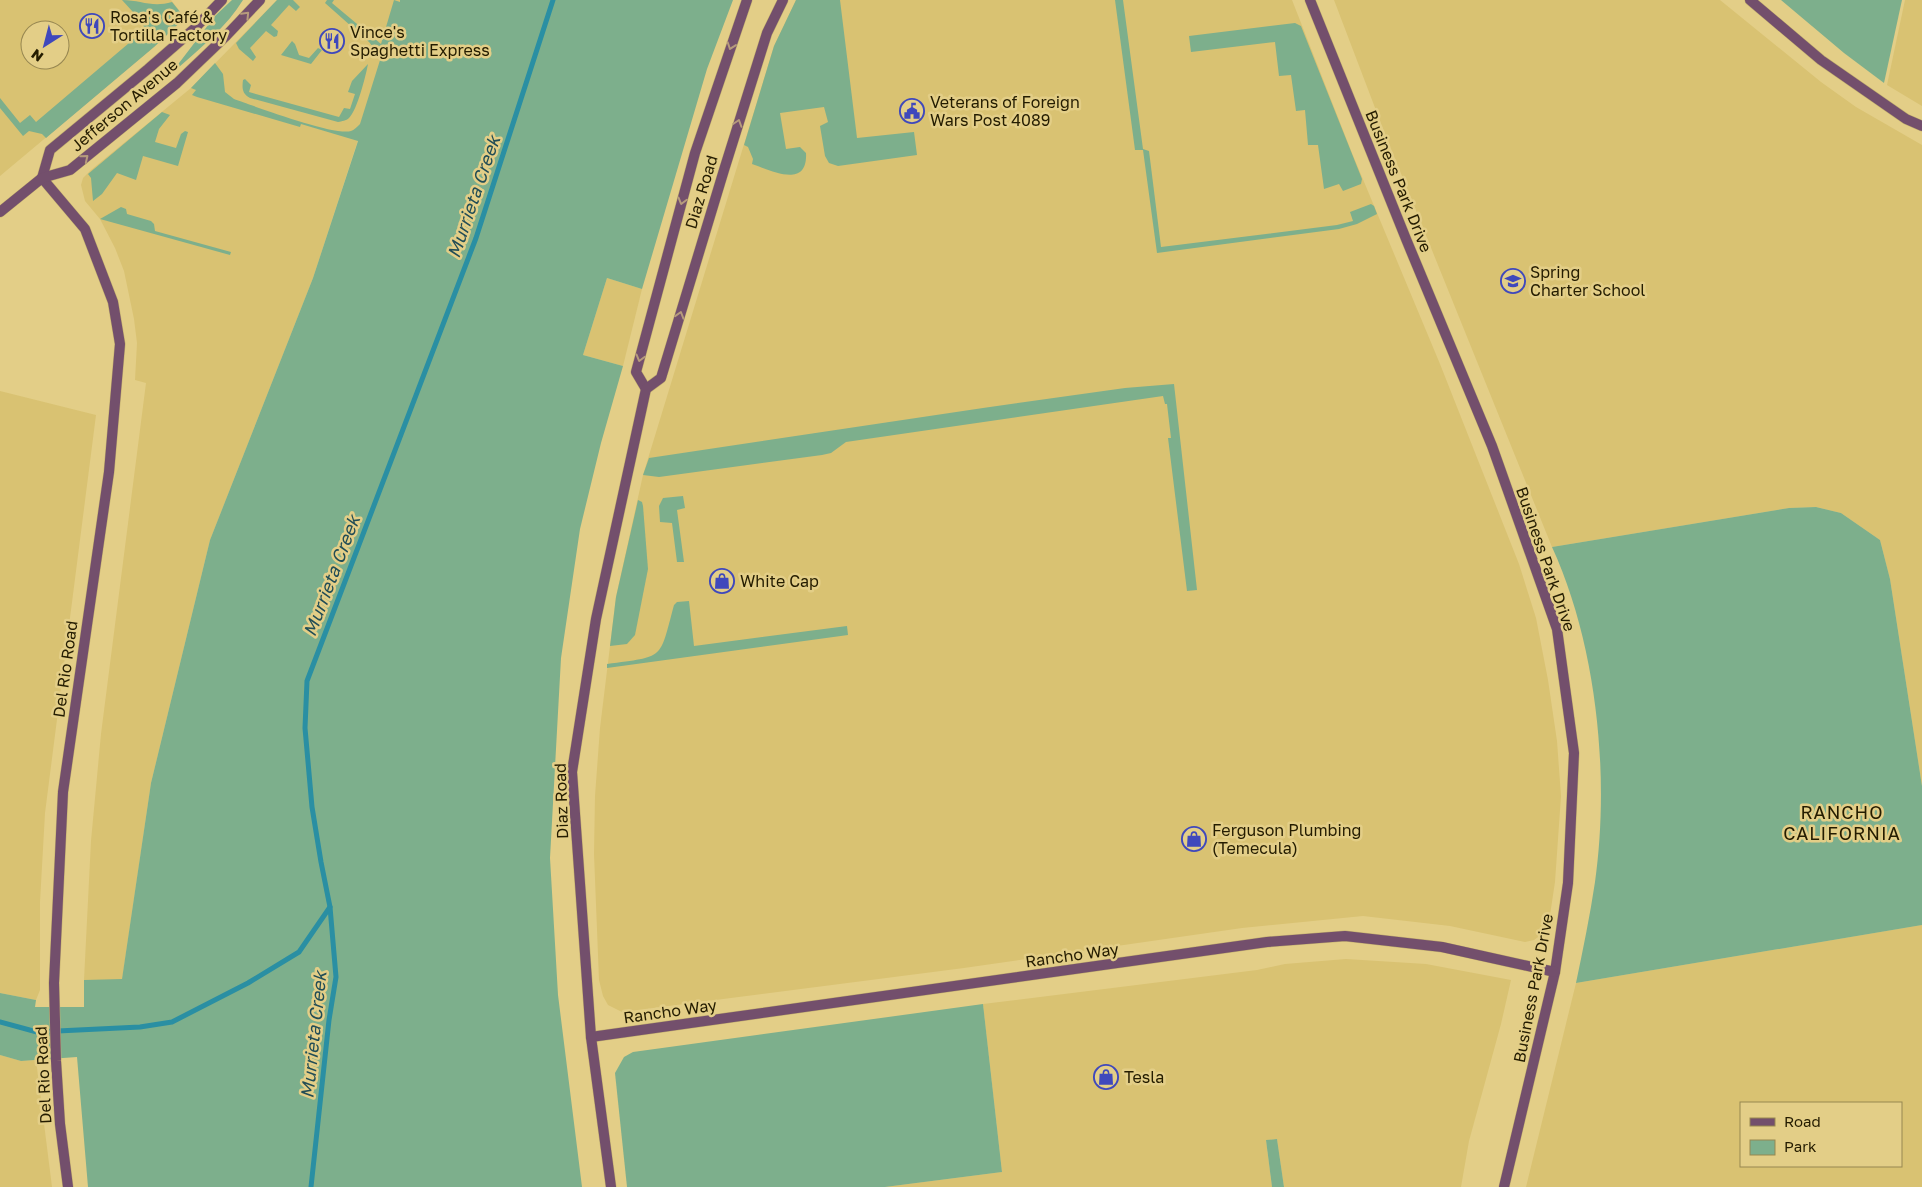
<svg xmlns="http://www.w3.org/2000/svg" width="1922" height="1187" font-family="'Golos Text',sans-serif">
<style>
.built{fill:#d9c272;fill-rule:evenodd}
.green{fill:#7daf8c}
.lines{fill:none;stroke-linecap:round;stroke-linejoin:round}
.stream{stroke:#2a8fa3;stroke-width:5}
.secondary-casing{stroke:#c1ae6f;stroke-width:11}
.secondary{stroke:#734f6c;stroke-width:10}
.oneway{stroke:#b69b7c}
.labels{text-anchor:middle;stroke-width:5;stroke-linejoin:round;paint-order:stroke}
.poi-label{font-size:16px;fill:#241c00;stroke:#e3ce87;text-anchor:start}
.street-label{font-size:16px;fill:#241c00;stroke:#e3ce87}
.water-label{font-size:18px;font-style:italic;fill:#224d56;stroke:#e3ce87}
.neighbourhood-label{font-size:18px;letter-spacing:1px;fill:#241c00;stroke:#e3ce87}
</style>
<rect width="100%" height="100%" fill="#e3ce87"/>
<g class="built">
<path d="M 0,0 L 171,0 L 185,18 L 154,47 L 0,176 ZM 30,30 L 60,30 L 60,60 L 30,60 Z"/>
<path d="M 277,0 L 411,0 L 358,140 L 313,278 L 210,540 L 151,783 L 122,980 L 84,980 L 91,841 L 101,734 L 146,383 L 135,380 L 137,343 L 134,319 L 124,271 L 115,248 L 100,219 L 85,201 L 81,185 L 83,178 L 91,170 L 191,88 Z"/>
<path d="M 796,0 L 1292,0 L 1352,153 L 1440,364 L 1519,564 L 1536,618 L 1548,680 L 1557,741 L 1561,796 L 1555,882 L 1550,915 L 1546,928 L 1541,935 L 1534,940 L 1525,942 L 1450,926 L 1363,916 L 1242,928 L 964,968 L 622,1012 L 608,1005 L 603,996 L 599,980 L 594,854 L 595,796 L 600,728 L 616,597 L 643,475 L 774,46 Z"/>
<path d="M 1334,0 L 1720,0 L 1821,82 L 1856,107 L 1922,145 L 1922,786 L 1890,579 L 1880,540 L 1841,513 L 1816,507 L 1789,508 L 1552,547 L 1385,134 Z"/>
<path d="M 1905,0 L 1922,0 L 1922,106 L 1887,85 Z"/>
<path d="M 607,278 L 642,289 L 623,366 L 583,355 Z"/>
<path d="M 0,391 L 96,415 L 45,813 L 40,902 L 40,990 L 36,1000 L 0,993 Z"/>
<path d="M 1922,925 L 1922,1187 L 1526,1187 L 1576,983 ZM 1741,1103 L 1901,1103 L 1901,1166 L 1741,1166 Z"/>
<path d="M 1346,959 L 1426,964 L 1511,980 L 1501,1024 L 1469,1141 L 1461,1187 L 1284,1187 L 1277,1139 L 1266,1140 L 1272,1187 L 885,1187 L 1002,1172 L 983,1004 L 1257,970 L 1285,964 Z"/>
<path d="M 0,1055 L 21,1061 L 36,1060 L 52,1187 L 0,1187 Z"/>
</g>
<g class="green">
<path d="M 122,0 C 141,0 152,8 172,2 L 185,18 L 154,47 L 46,138 L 42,134 L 29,131 L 23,136 L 0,108 L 0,98 L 20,123 L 30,115 L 36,122 L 142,32 L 144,29 L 143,23 Z"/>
<path d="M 232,0 L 243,0 C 227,26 202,47 179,67 L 176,67 L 215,16 Z"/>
<path d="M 277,0 L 293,0 L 300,7 L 296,11 L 289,5 L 271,25 L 278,31 L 277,36 L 274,37 L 266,31 L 250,48 L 256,57 L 253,61 L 239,49 L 236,43 Z"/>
<path d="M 327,0 L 334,0 L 332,3 L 381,44 L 394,0 L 400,2 L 400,0 L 733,0 L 707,69 L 642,289 L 607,278 L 583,355 L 623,366 L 601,443 L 580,529 L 561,658 L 550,858 L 558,995 L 582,1187 L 88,1187 L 77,1057 L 21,1061 L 0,1055 L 0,993 L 36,1000 L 35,1007 L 84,1007 L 84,980 L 122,979 L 151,783 L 210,540 L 313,278 L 358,141 L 301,124 L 300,127 L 197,97 L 192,95 L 196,90 L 191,88 L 215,63 L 223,74 L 225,92 L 234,99 C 254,106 334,136 351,131 C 354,130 357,127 360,124 L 381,57 L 369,42 L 325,3 Z"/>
<path d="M 796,0 L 840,0 L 857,138 L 914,132 L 917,155 L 838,166 L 829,163 L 825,156 L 820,126 L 828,122 L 824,107 L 780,113 L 786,149 L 800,147 L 806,153 C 808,189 772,171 752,164 L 753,159 L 748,147 L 744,145 L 774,46 Z"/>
<path d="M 1115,0 L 1123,0 L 1143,149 L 1149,151 L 1161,247 L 1337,225 L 1353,221 L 1350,212 L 1371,204 L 1374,206 L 1377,214 L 1357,224 L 1339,229 L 1157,253 L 1143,150 L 1135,150 Z"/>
<path d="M 1781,0 L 1902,0 L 1884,83 L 1844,53 Z"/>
<path d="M 1295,23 L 1301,26 L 1362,179 L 1361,184 L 1343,191 L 1339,184 L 1324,189 L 1318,145 L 1308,145 L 1305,110 L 1296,111 L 1291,75 L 1279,76 L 1275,42 L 1191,52 L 1189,36 Z"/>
<path d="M 292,41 L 295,44 L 299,55 L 309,58 L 318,48 L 322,50 L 311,64 L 281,55 Z"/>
<path d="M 368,64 C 366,75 357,111 349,118 C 346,121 342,121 338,122 L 250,98 C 242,94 242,88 243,80 L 245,79 L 251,85 L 249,92 L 339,117 L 344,108 L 350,109 L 355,94 L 348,92 L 352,81 Z"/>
<path d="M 162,112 L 170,115 L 159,129 L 155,142 L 176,148 L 181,134 L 185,131 L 188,132 L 178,166 L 143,156 L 136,180 L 117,173 L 102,194 L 93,201 L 91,178 L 88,174 Z"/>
<path d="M 121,207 L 126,209 L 127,214 L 151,221 L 154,224 L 155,231 L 231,252 L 230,255 L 100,219 Z"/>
<path d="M 1174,384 L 1197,590 L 1187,591 L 1168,438 L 1171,438 L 1167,404 L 1165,404 L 1163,396 L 846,442 L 831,453 L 822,455 L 659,477 L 643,475 L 649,458 L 983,408 L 1125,388 Z"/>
<path d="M 683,496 L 685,508 L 677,510 L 684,562 L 677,562 L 672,523 L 660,522 L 659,506 L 663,498 Z"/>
<path d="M 638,500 L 642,502 L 643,506 L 648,569 L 635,635 L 627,644 L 610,646 L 616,597 Z"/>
<path d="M 1816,507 L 1841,513 L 1880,540 L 1890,579 L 1922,786 L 1922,925 L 1576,983 C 1583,949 1590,916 1595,882 C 1610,776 1597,645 1552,547 L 1789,508 Z"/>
<path d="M 689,601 L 694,646 L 847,626 L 848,635 L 607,668 L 607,664 C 665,656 659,661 674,605 L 677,602 Z"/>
<path d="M 983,1004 L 1002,1172 L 885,1187 L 627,1187 L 615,1073 L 624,1057 L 633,1052 Z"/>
<path d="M 1277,1139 L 1284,1187 L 1272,1187 L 1266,1140 Z"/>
</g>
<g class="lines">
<g class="stream">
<path d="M 0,1022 L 37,1032 L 140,1027 L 172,1022 L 248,983 L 299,952 L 330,907"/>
<path d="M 311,1187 L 329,1020 L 336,977 L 330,907 L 321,862 L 312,807 L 305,728 L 307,681 L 476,238 L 553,0"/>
</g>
<defs>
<g id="secondary">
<path d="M 1310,0 L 1406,239 L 1492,446 L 1557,629 L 1574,753 L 1568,883 L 1555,972 L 1504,1187"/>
<path d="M 1750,0 L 1821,60 L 1906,119 L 1922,126"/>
<path d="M 42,178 L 85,229 L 113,302 L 120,344 L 109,472 L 63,792 L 54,983 L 56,1061 L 60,1124 L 68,1187"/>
<path d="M 42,178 L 50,150 L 148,69 L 194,29 L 222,0"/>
<path d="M 0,212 L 42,178 L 70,170 L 177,83 L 225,37 L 260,0"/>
<path d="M 646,389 L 636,372 L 695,153 L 747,0"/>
<path d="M 591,1037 L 1267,942 L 1345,936 L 1442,947 L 1555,972"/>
<path d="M 611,1187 L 591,1037 L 572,772 L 596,619 L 646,389 L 661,378 L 724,170 L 767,33 L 783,0"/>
</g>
</defs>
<use href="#secondary" class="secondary-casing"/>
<use href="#secondary" class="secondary"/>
</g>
<defs><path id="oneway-chevron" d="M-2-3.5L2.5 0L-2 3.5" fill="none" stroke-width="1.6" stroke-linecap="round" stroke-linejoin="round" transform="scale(1.25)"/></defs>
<g class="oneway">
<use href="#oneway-chevron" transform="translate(246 15) rotate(-46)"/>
<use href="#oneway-chevron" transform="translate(731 46) rotate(109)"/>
<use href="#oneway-chevron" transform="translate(738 123) rotate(-72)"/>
<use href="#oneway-chevron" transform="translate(85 158) rotate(-39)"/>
<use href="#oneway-chevron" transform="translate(682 201) rotate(105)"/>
<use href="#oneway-chevron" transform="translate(680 315) rotate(-73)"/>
<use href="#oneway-chevron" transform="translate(640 358) rotate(105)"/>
</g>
<defs>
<symbol id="restaurant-ring" viewBox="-11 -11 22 22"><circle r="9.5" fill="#e3ce87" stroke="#3f48bc" stroke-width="1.5"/><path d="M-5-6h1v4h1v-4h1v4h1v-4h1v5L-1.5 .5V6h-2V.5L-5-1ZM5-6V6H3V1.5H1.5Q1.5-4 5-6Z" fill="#3f48bc"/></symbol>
<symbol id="civic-ring" viewBox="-11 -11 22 22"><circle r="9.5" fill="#e3ce87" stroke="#3f48bc" stroke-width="1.5"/><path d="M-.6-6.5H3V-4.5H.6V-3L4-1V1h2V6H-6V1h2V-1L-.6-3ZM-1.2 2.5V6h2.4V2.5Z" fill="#3f48bc"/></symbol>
<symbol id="school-ring" viewBox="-11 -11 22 22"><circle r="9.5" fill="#e3ce87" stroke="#3f48bc" stroke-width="1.5"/><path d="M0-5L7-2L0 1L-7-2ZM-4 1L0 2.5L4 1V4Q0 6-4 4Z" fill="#3f48bc"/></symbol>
<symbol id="shop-ring" viewBox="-11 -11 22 22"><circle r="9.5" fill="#e3ce87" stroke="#3f48bc" stroke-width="1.5"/><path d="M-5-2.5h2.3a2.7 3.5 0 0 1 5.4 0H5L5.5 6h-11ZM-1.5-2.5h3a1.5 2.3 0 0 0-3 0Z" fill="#3f48bc"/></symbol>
</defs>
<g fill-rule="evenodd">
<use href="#restaurant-ring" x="78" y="12" width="28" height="28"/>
<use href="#restaurant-ring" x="318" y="27" width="28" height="28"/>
<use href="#civic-ring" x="898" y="97" width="28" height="28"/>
<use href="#school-ring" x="1499" y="267" width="28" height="28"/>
<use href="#shop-ring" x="708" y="567" width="28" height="28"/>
<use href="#shop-ring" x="1180" y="825" width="28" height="28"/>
<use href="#shop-ring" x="1092" y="1063" width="28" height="28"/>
</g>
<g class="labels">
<g class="poi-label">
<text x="110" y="23">Rosa's Café &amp;<tspan x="110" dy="18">Tortilla Factory</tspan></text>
<text x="350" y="38">Vince's<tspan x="350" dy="18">Spaghetti Express</tspan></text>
<text x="930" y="108">Veterans of Foreign<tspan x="930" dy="18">Wars Post 4089</tspan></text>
<text x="1530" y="278">Spring<tspan x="1530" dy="18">Charter School</tspan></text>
<text x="740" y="587">White Cap</text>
<text x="1212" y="836">Ferguson Plumbing<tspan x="1212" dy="18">(Temecula)</tspan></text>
<text x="1124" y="1083">Tesla</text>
</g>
<g class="street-label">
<text transform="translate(124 105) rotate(-40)" y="6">Jefferson Avenue</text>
<text transform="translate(1399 181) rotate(68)" y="6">Business Park Drive</text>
<text transform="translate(701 192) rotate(-73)" y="6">Diaz Road</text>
<text transform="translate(1546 559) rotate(71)" y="6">Business Park Drive</text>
<text transform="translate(65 669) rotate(-82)" y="6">Del Rio Road</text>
<text transform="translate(561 801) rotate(-92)" y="6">Diaz Road</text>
<text transform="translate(1072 955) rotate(-8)" y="6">Rancho Way</text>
<text transform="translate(1533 988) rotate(-79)" y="6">Business Park Drive</text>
<text transform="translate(670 1011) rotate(-8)" y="6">Rancho Way</text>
<text transform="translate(43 1075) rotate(-93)" y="6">Del Rio Road</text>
</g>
<g class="water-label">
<text transform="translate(474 197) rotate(-71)" y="6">Murrieta Creek</text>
<text transform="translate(332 576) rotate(-69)" y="6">Murrieta Creek</text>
<text transform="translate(314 1035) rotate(-84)" y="6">Murrieta Creek</text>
</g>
<g class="neighbourhood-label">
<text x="1842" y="819">RANCHO<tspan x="1842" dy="21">CALIFORNIA</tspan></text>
</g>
</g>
<rect x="1740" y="1102" width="162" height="65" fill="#e3ce87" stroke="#978751"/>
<rect x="1750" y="1118" width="25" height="8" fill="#734f6c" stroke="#978751"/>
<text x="1784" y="1127" font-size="15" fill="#241c00">Road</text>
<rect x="1750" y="1140" width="25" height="15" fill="#7daf8c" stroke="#978751"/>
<text x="1784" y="1152" font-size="15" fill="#241c00">Park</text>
<g transform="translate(45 45) rotate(216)"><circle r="24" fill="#e3ce87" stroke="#978751"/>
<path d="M0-4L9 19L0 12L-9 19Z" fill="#3f48bc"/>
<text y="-8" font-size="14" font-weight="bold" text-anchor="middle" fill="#241c00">N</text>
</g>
</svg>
